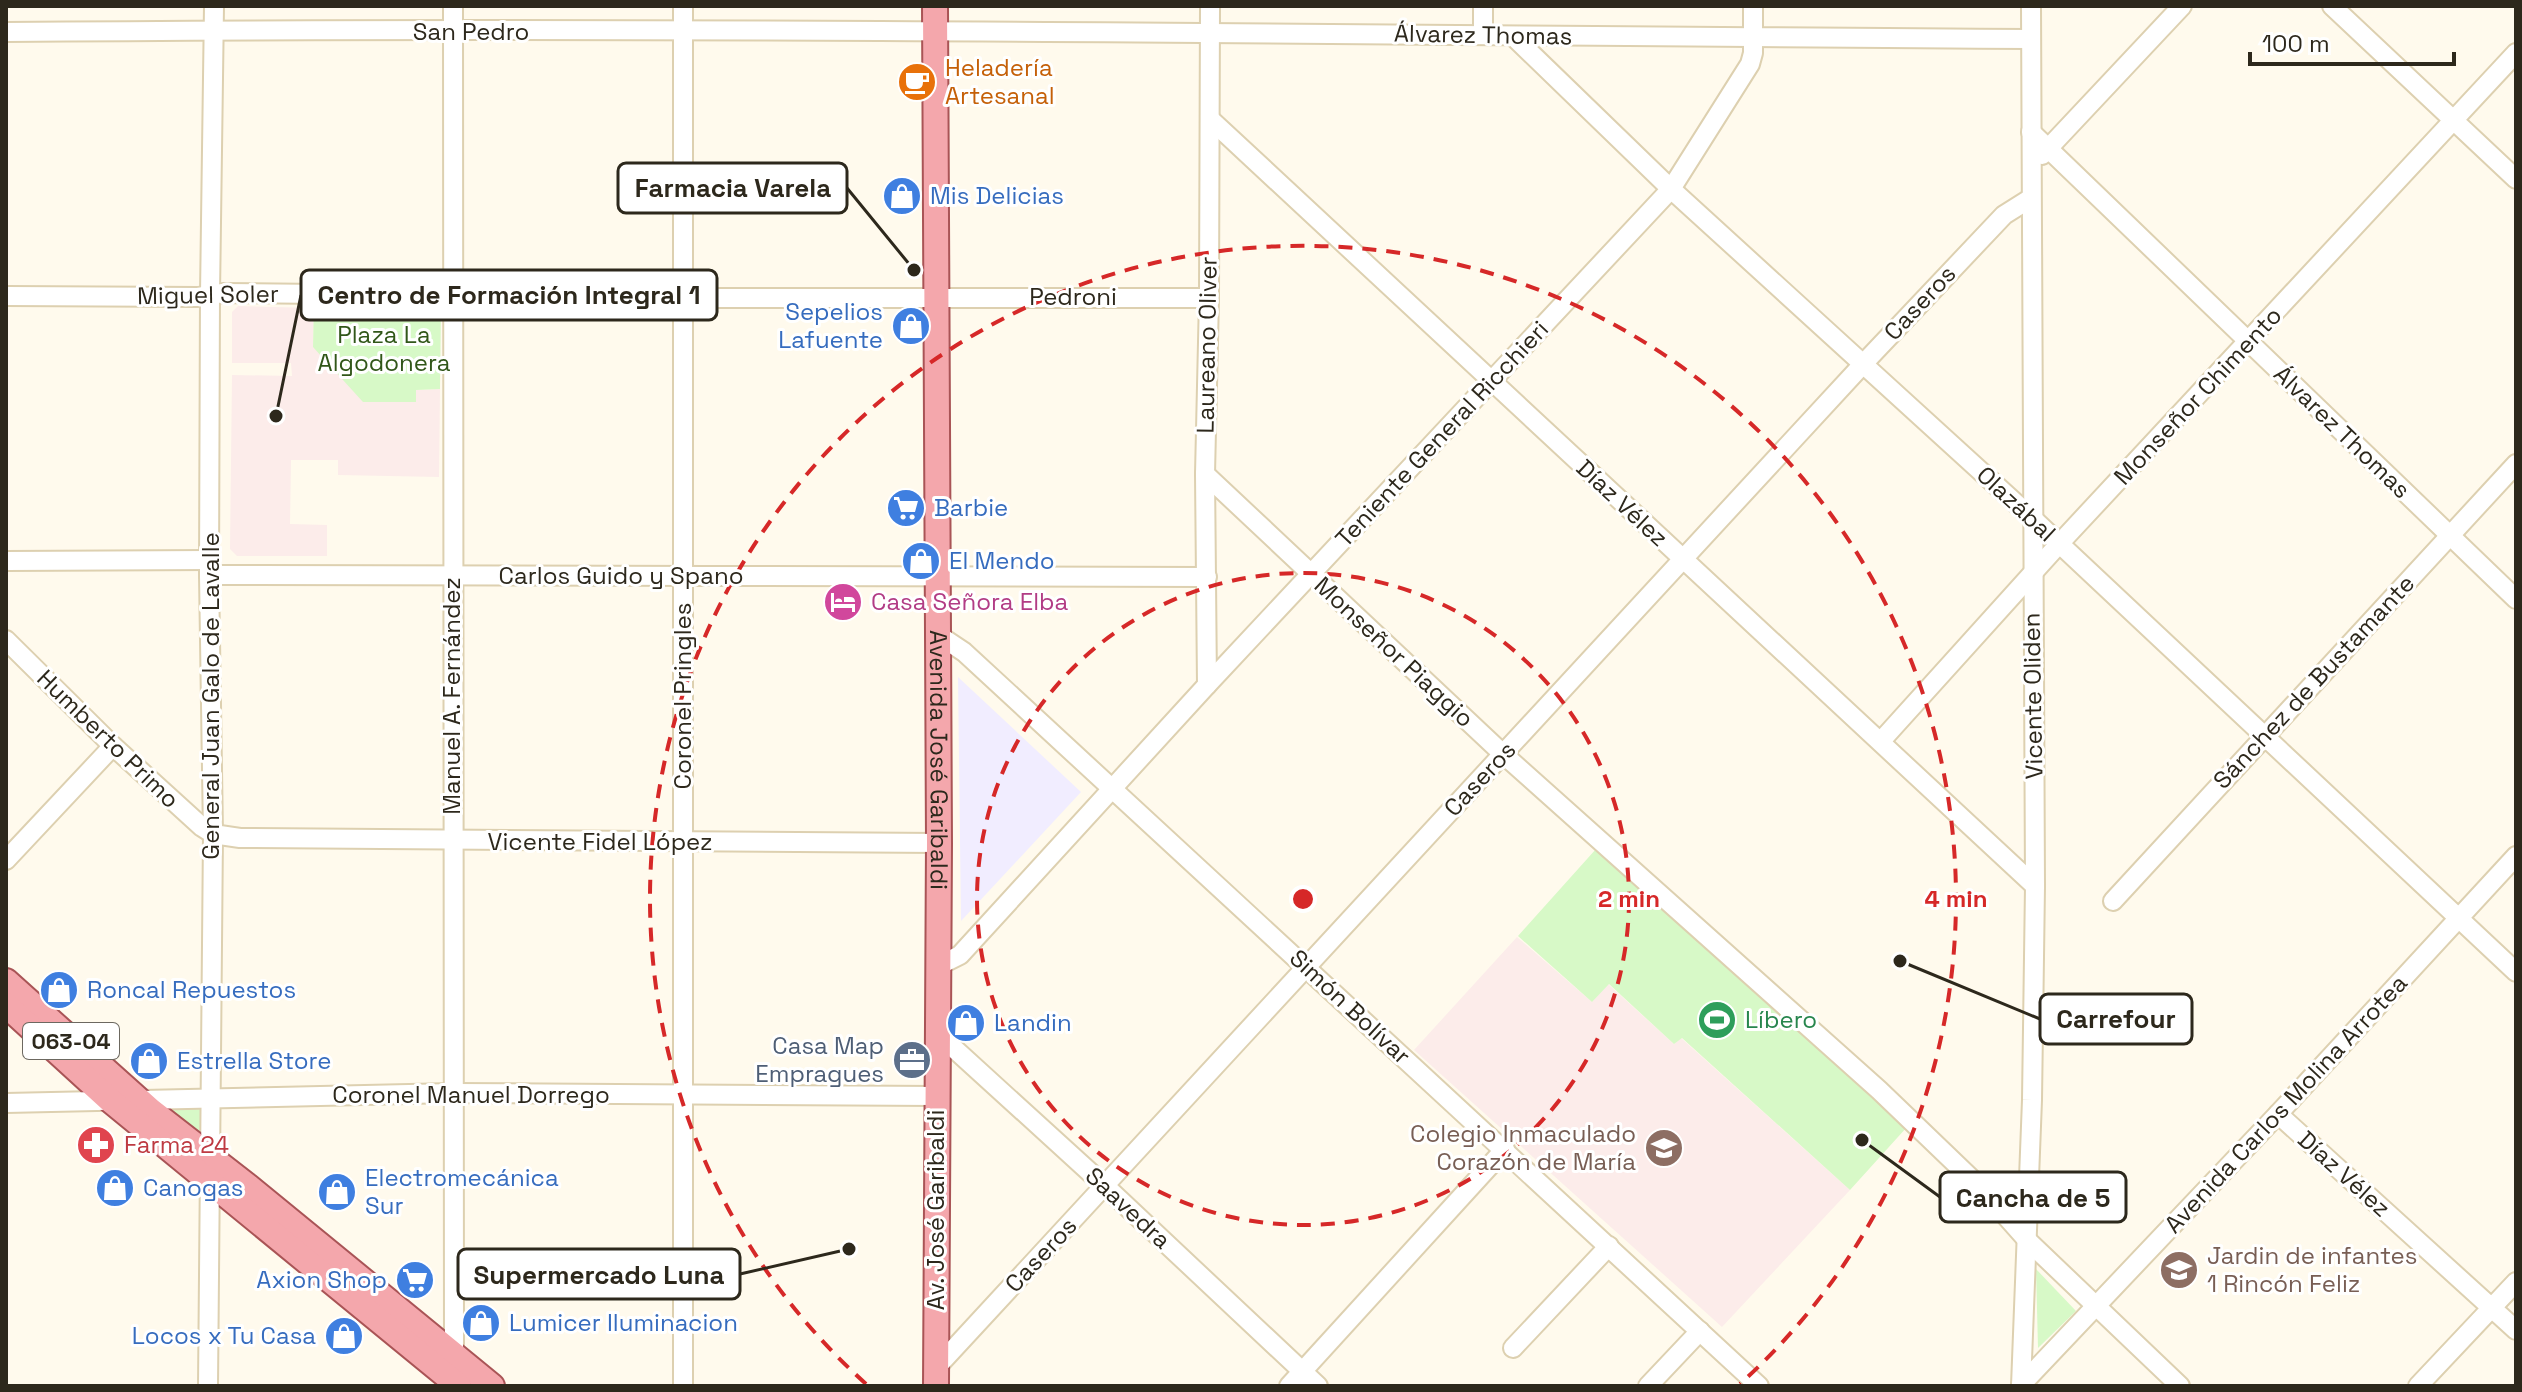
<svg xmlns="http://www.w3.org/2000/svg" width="2522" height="1392" font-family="'Space Grotesk',sans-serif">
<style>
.industrial{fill:#f1edff}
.education{fill:#fcecea}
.green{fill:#d7f9c7}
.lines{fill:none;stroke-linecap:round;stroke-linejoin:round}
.minor-casing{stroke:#ddd0b0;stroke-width:22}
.major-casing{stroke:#a95456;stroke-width:28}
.minor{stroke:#fff;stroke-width:18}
.major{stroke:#f4a7ac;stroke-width:24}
.ring{fill:none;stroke:#d62828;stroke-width:4;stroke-dasharray:14 10}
.labels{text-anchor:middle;stroke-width:6;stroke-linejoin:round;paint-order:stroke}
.shield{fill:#fff;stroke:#6c6860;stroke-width:2}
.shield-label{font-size:22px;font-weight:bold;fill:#2d281c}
.street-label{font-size:24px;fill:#2d281c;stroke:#fff}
.food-label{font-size:24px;fill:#c56008;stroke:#fff;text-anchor:start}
.shop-label{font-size:24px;fill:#366cbe;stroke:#fff;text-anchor:start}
.park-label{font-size:24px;fill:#315719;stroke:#fff}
.hotel-label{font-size:24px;fill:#b23c85;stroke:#fff;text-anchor:start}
.leisure-label{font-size:24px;fill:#27864d;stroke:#fff;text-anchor:start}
.service-label{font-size:24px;fill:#4e5e75;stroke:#fff;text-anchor:end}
.education-label{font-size:24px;fill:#785e54;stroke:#fff;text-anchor:end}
.health-label{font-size:24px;fill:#be3a42;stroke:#fff;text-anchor:start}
.centre{fill:#d62828;stroke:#fff;stroke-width:4}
.ring-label{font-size:24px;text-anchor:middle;font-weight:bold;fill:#d62828;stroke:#fff;stroke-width:6;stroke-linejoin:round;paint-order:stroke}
.leader{fill:none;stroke:#2d281c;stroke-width:3}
.callout-dot{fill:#2d281c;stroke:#fff;stroke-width:3}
.callout{fill:#fff;stroke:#2d281c;stroke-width:3}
.callout-label{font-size:26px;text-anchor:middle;font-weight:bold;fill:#2d281c}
</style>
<rect width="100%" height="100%" fill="#fffaed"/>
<path class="industrial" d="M 958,677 L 1081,792 L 961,921 Z"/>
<g class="education">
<path d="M 238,306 L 314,308 L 313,347 L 416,402 L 416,390 L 440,389 L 439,477 L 338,475 L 338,460 L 291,460 L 290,524 L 327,525 L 327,556 L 237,556 L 230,549 L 232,375 L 292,376 L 291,363 L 232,363 L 232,312 Z"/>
<path d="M 1517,937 L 1592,1002 L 1608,984 L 1674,1044 L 1681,1038 L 1850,1190 L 1722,1327 L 1414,1050 Z"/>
</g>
<g class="green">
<path d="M 314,298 L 435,300 L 441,306 L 440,389 L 416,390 L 416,402 L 363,402 L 313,347 Z"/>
<path d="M 1596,849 L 1907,1127 L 1850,1190 L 1682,1038 L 1674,1044 L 1609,984 L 1592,1002 L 1518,936 Z"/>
<path d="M 209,1097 L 208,1151 L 144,1101 Z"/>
<path d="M 2036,1269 L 2076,1311 L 2038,1348 Z"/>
</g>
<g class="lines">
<defs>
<g id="minor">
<path d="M 453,6 L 454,1363"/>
<path d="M 2332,6 L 2516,179"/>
<path d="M 6,32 C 681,26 1356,35 2031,39"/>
<path d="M 1483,35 L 1483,6"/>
<path d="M 1514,37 L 1671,189 L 2032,518 L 2516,972"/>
<path d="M 1210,119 L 2035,886"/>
<path d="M 2031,132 L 2516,599"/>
<path d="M 2042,155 L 2182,6"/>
<path d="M 6,296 L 198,297 L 223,293 L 683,298 L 1209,298"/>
<path d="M 1205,474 L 1503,754 L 1879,1090 L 1981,1188 L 2028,1241 L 2180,1386"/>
<path d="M 6,561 L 210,560"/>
<path d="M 209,575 C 542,578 874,574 1207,577"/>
<path d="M 937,634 L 964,652 L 1759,1386"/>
<path d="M 6,640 L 113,746 L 202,827 L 213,834 L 240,838 L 939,843"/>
<path d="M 1207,685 L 1205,474 L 1209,298 L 1210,6"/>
<path d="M 1881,741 L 2059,544 L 2516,53"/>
<path d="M 6,860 L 113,746"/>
<path d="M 2113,901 L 2516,464"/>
<path d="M 938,966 L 960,955 L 1207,685 L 1671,189 L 1750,64 L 1753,53 L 1753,6"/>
<path d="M 937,1033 L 1105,1186 L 1318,1386"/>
<path d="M 6,1103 L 453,1093 L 936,1096"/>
<path d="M 2278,1114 L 2516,1330"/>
<path d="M 1985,1189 C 2004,1196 2012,1198 2030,1186"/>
<path d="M 1513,1348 L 1609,1246"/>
<path d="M 936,1368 L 1864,363 L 2004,215 L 2031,198"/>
<path d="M 2021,1385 L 2278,1114 L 2516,856"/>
<path d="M 208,1386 L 213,834 L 209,575 L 210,294 L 214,6"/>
<path d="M 683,1386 L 683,6"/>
<path d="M 1289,1386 L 1505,1149"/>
<path d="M 1648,1386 L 1700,1331"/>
<path d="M 2021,1386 L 2032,1100 L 2035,886 L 2031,6"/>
<path d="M 2418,1386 L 2516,1282"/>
</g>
<g id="major">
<path id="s1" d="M 935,6 L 939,843 L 936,1386"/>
<path d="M 6,981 L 150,1110 L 249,1187 L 492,1386"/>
<path d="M 6,1005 L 111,1101 L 459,1386"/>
</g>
</defs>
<use href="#minor" class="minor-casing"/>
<use href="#major" class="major-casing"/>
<use href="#minor" class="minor"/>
<use href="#major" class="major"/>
</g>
<g class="ring">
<circle cx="1303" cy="899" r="326"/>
<path d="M866 1384A653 653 0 1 1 1740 1384"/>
</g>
<defs>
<symbol id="cafe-disc" viewBox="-11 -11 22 22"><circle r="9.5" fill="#e8710a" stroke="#fff"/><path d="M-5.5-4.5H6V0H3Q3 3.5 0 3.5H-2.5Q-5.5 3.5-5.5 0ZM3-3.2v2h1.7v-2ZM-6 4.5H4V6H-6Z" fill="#fff"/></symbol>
<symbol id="shop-disc" viewBox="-11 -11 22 22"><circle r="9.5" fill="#3f7fe0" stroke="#fff"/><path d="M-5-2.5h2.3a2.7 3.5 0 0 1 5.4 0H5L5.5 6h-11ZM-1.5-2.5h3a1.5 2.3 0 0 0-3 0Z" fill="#fff"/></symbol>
<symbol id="supermarket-disc" viewBox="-11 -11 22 22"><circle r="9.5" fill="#3f7fe0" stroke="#fff"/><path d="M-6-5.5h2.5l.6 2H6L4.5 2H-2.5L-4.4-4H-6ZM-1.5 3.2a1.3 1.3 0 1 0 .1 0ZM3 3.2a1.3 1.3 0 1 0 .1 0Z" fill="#fff"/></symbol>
<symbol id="hotel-disc" viewBox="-11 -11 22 22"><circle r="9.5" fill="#d1479c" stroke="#fff"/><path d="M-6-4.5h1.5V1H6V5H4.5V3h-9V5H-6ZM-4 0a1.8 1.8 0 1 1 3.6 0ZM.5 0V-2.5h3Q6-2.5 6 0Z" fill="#fff"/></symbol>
<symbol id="stadium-disc" viewBox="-11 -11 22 22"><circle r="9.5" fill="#2e9e5b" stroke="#fff"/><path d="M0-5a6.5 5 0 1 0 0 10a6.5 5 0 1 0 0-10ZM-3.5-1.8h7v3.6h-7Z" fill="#fff"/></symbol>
<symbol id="office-disc" viewBox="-11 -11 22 22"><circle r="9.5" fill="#5c6f8a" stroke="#fff"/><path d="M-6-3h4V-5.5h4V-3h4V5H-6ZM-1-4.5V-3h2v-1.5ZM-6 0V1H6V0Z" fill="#fff"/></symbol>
<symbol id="pharmacy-disc" viewBox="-11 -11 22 22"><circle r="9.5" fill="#e0444e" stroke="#fff"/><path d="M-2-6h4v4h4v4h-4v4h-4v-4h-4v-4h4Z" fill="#fff"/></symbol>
<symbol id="school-disc" viewBox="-11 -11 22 22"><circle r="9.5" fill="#8d6e63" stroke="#fff"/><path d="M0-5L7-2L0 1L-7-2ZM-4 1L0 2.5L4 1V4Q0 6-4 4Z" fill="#fff"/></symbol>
</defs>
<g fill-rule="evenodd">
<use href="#cafe-disc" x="895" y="60" width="44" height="44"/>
<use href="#shop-disc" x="880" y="174" width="44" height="44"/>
<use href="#shop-disc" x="889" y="304" width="44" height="44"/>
<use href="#supermarket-disc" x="884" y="486" width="44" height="44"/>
<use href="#shop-disc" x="899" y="539" width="44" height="44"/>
<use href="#hotel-disc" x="821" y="580" width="44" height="44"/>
<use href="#shop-disc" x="37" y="968" width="44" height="44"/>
<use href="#stadium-disc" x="1695" y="998" width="44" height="44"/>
<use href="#shop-disc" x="944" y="1001" width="44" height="44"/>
<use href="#office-disc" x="890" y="1038" width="44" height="44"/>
<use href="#shop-disc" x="127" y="1039" width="44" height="44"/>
<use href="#pharmacy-disc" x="74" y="1123" width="44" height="44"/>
<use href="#school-disc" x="1642" y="1126" width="44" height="44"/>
<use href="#shop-disc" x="93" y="1166" width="44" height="44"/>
<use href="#shop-disc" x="315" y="1170" width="44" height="44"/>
<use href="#school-disc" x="2157" y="1248" width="44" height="44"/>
<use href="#supermarket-disc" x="393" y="1258" width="44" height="44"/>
<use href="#shop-disc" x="459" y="1301" width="44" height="44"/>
<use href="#shop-disc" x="322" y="1314" width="44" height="44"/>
</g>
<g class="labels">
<rect class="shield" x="23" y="1023" width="96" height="36" rx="6"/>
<g class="shield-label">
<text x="71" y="1049">063-04</text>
</g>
<g class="street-label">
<text x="471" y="40">San Pedro</text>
<text transform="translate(1483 35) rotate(1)" y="8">Álvarez Thomas</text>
<text transform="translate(208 295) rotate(-1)" y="8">Miguel Soler</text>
<text x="1073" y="305">Pedroni</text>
<text transform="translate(1920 303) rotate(-47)" y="8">Caseros</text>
<text transform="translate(1207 345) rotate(-89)" y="8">Laureano Oliver</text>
<text transform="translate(2198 396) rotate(-47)" y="8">Monseñor Chimento</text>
<text transform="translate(2342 432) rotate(44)" y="8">Álvarez Thomas</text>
<text transform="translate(1442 434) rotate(-47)" y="8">Teniente General Ricchieri</text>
<text transform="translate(1622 503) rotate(43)" y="8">Díaz Vélez</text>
<text transform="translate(2016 504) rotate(43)" y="8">Olazábal</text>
<text x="621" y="584">Carlos Guido y Spano</text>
<text transform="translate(1394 652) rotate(43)" y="8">Monseñor Piaggio</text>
<text transform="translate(2314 682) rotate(-47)" y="8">Sánchez de Bustamante</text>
<text transform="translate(211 696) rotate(-90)" y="8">General Juan Galo de Lavalle</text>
<text transform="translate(452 696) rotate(-90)" y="8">Manuel A. Fernández</text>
<text transform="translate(683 696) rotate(-90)" y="8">Coronel Pringles</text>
<text transform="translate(2033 696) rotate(-91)" y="8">Vicente Oliden</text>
<text transform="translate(108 739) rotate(44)" y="8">Humberto Primo</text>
<text dy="8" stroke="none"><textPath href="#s1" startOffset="754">Avenida José Garibaldi</textPath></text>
<text transform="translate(1480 779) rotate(-47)" y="8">Caseros</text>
<text x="600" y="850">Vicente Fidel López</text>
<text transform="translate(1350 1007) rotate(43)" y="8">Simón Bolívar</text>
<text x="471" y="1103">Coronel Manuel Dorrego</text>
<text transform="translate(2286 1104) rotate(-47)" y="8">Avenida Carlos Molina Arrotea</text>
<text transform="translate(2344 1174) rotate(42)" y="8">Díaz Vélez</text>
<text transform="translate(1128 1208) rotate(43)" y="8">Saavedra</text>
<text transform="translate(936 1210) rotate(-90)" y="8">Av. José Garibaldi</text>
<text transform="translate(1041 1255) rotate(-47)" y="8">Caseros</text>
</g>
<g class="food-label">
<text x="945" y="76">Heladería<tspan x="945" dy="28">Artesanal</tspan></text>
</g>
<g class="shop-label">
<text x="930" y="204">Mis Delicias</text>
<text x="883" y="320" text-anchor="end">Sepelios<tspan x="883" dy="28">Lafuente</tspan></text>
<text x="934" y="516">Barbie</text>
<text x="949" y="569">El Mendo</text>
<text x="87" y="998">Roncal Repuestos</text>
<text x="994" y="1031">Landin</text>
<text x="177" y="1069">Estrella Store</text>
<text x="365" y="1186">Electromecánica<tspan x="365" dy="28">Sur</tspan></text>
<text x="143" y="1196">Canogas</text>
<text x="387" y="1288" text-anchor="end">Axion Shop</text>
<text x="509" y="1331">Lumicer Iluminacion</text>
<text x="316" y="1344" text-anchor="end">Locos x Tu Casa</text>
</g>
<g class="park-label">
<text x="384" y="343">Plaza La<tspan x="384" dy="28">Algodonera</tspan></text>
</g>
<g class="hotel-label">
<text x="871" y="610">Casa Señora Elba</text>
</g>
<g class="leisure-label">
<text x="1745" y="1028">Líbero</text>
</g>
<g class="service-label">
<text x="884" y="1054">Casa Map<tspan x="884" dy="28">Empragues</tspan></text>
</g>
<g class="education-label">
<text x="1636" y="1142">Colegio Inmaculado<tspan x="1636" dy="28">Corazón de María</tspan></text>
<text x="2207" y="1264" text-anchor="start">Jardin de infantes<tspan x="2207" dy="28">1 Rincón Feliz</tspan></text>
</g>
<g class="health-label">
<text x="124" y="1153">Farma 24</text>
</g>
</g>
<circle cx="1303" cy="899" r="12" class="centre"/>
<g class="ring-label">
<text x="1629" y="907">2 min</text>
<text x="1956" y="907">4 min</text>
</g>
<path class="leader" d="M914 270L847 188M276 416L301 295M1900 961L2040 1019M1862 1140L1940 1197M849 1249L740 1274"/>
<g class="callout-dot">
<circle cx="914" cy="270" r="8"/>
<circle cx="276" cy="416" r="8"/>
<circle cx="1900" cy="961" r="8"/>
<circle cx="1862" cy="1140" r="8"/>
<circle cx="849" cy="1249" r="8"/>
</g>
<g class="callout">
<rect x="618" y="163" width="229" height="50" rx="8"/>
<rect x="301" y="270" width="416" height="50" rx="8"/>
<rect x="2040" y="994" width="152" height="50" rx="8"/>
<rect x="1940" y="1172" width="186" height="50" rx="8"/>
<rect x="458" y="1249" width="282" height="50" rx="8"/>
</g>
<g class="callout-label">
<text x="733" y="197">Farmacia Varela</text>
<text x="509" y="304">Centro de Formación Integral 1</text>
<text x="2116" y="1028">Carrefour</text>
<text x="2033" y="1207">Cancha de 5</text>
<text x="599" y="1284">Supermercado Luna</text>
</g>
<rect width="2522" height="1392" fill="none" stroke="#2d281c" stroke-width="16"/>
<path d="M2250 52v12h204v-12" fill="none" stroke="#2d281c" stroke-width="4"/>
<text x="2262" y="52" font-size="24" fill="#2d281c" stroke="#ffffff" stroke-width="6" paint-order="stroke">100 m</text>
</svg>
